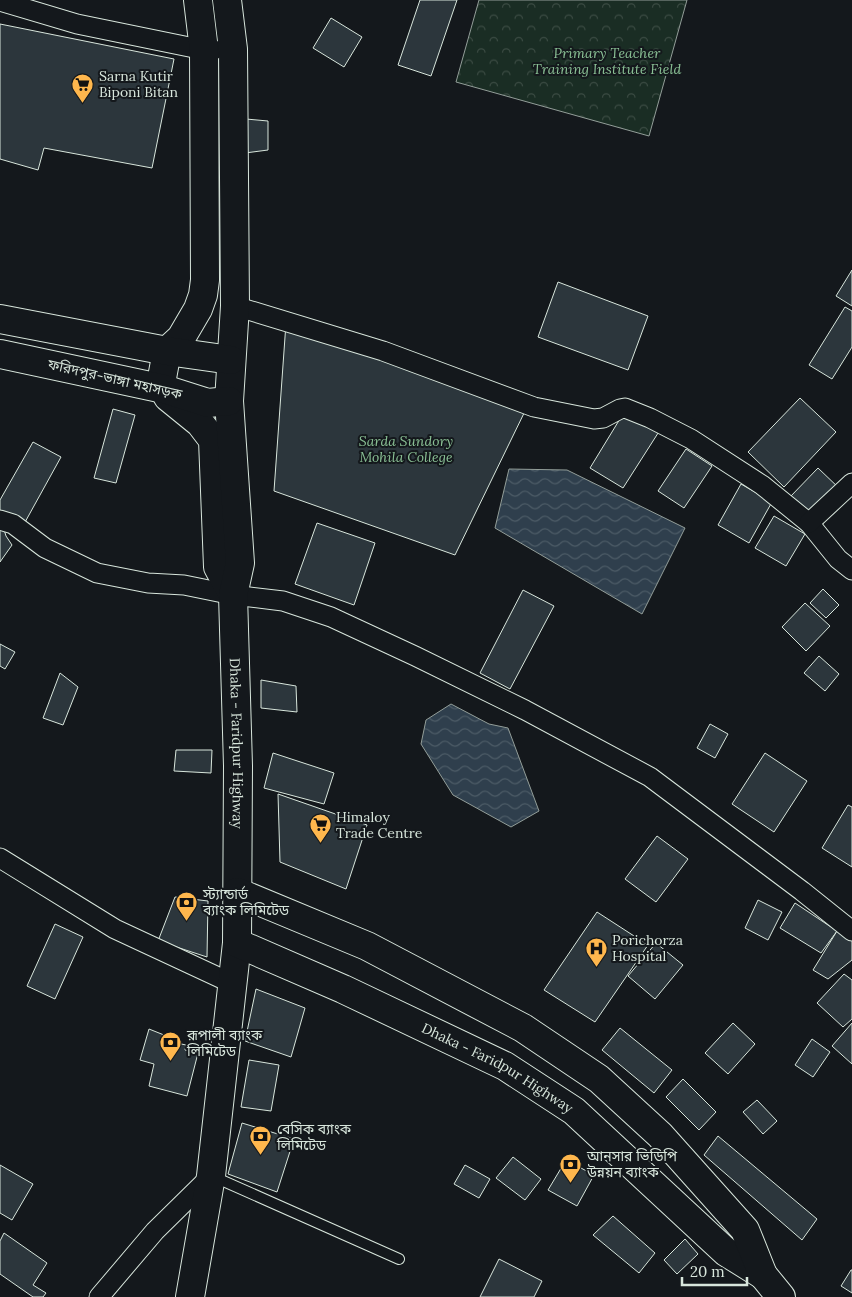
<svg xmlns="http://www.w3.org/2000/svg" width="852" height="1297" font-family="Lora,'Noto Sans Bengali',serif">
<style>
.forest{fill:url(#forest-crowns);stroke:#939e99}
.water{fill:url(#water-waves);stroke:#939e99}
.building{fill:#2c363c;stroke:#d8e6dc}
.lines{fill:none;stroke-linecap:round;stroke-linejoin:round}
.lane-casing{stroke:#d8e6dc;stroke-width:12}
.street-casing{stroke:#d8e6dc;stroke-width:21}
.secondary-casing{stroke:#d8e6dc;stroke-width:30}
.highway-casing{stroke:#d8e6dc;stroke-width:30}
.lane{stroke:#14181c;stroke-width:10}
.street{stroke:#14181c;stroke-width:19}
.secondary{stroke:#14181c;stroke-width:28}
.highway{stroke:#14181c;stroke-width:28}
.labels{text-anchor:middle;stroke-width:4;stroke-linejoin:round;paint-order:stroke}
.park-label{font-size:14px;font-style:italic;fill:#8ac095;stroke:#14181c}
.poi-label{font-size:14px;fill:#d8e6dc;stroke:#14181c;text-anchor:start}
.street-label{font-size:14px;fill:#d8e6dc;stroke:#14181c}
</style>
<defs>
<pattern id="forest-crowns" width="20" height="18" patternUnits="userSpaceOnUse" patternTransform="scale(1.25)"><rect width="20" height="18" fill="#1a2d24"/><path d="M2 6a3 3 0 1 1 6 0M12 15a3 3 0 1 1 6 0" fill="none" stroke="#3b4b43"/></pattern>
<pattern id="water-waves" width="16" height="10" patternUnits="userSpaceOnUse" patternTransform="scale(1.25)"><rect width="16" height="10" fill="#2f3f4d"/><path d="M0 5q4-4 8 0t8 0" fill="none" stroke="#4c5b66"/></pattern>
</defs>
<rect width="100%" height="100%" fill="#14181c"/>
<path class="forest" d="M 479,0 L 687,0 L 649,136 L 456,82 Z"/>
<g class="water">
<path d="M 509,469 L 567,470 L 685,528 L 642,614 L 495,528 Z"/>
<path d="M 451,704 L 489,724 L 508,728 L 539,811 L 511,827 L 453,795 L 421,744 L 426,720 Z"/>
</g>
<g class="building">
<path d="M 420,0 L 457,0 L 431,76 L 398,65 Z"/>
<path d="M 331,18 L 362,37 L 344,67 L 313,48 Z"/>
<path d="M 0,24 L 174,59 L 152,168 L 44,148 L 38,170 L 0,159 Z"/>
<path d="M 246,119 L 268,121 L 268,150 L 245,153 Z"/>
<path d="M 852,270 L 852,306 L 836,296 Z"/>
<path d="M 558,282 L 648,316 L 628,370 L 538,337 Z"/>
<path d="M 845,307 L 852,311 L 852,347 L 832,379 L 809,365 Z"/>
<path d="M 286,323 L 527,407 L 455,555 L 274,491 Z"/>
<path d="M 800,398 L 836,432 L 784,487 L 748,452 Z"/>
<path d="M 113,409 L 135,415 L 116,483 L 94,478 Z"/>
<path d="M 626,409 L 660,430 L 623,488 L 590,468 Z"/>
<path d="M 33,442 L 61,457 L 24,524 L 0,511 L 0,500 Z"/>
<path d="M 686,449 L 712,466 L 684,508 L 658,491 Z"/>
<path d="M 818,468 L 841,490 L 813,520 L 790,497 Z"/>
<path d="M 741,484 L 772,502 L 749,543 L 718,525 Z"/>
<path d="M 774,516 L 805,534 L 786,566 L 755,548 Z"/>
<path d="M 2,523 L 6,536 L 12,545 L 0,562 L 0,525 Z"/>
<path d="M 317,523 L 375,543 L 354,605 L 295,584 Z"/>
<path d="M 823,589 L 839,605 L 826,618 L 810,603 Z"/>
<path d="M 523,590 L 554,606 L 510,689 L 480,673 Z"/>
<path d="M 805,603 L 830,626 L 806,651 L 782,627 Z"/>
<path d="M 0,644 L 15,652 L 5,669 L 0,666 Z"/>
<path d="M 819,656 L 839,674 L 825,691 L 804,673 Z"/>
<path d="M 60,673 L 78,687 L 63,725 L 43,718 Z"/>
<path d="M 261,680 L 296,686 L 297,712 L 261,708 Z"/>
<path d="M 710,724 L 728,734 L 715,758 L 697,748 Z"/>
<path d="M 176,750 L 212,750 L 211,773 L 174,771 Z"/>
<path d="M 273,753 L 334,773 L 324,804 L 264,788 Z"/>
<path d="M 765,753 L 807,781 L 774,832 L 732,804 Z"/>
<path d="M 278,794 L 367,825 L 346,889 L 280,862 Z"/>
<path d="M 848,805 L 852,807 L 852,867 L 822,848 Z"/>
<path d="M 657,836 L 688,859 L 656,902 L 625,879 Z"/>
<path d="M 175,897 L 208,901 L 207,957 L 158,941 Z"/>
<path d="M 758,900 L 782,912 L 768,940 L 745,928 Z"/>
<path d="M 795,903 L 837,931 L 821,953 L 780,928 Z"/>
<path d="M 597,912 L 648,945 L 595,1022 L 544,990 Z"/>
<path d="M 55,924 L 83,937 L 55,999 L 27,986 Z"/>
<path d="M 837,931 L 852,940 L 852,960 L 828,979 L 813,970 Z"/>
<path d="M 656,943 L 683,965 L 655,999 L 628,976 Z"/>
<path d="M 844,974 L 852,980 L 852,1019 L 843,1027 L 817,1003 Z"/>
<path d="M 256,989 L 305,1008 L 291,1057 L 245,1041 Z"/>
<path d="M 733,1023 L 755,1044 L 728,1074 L 705,1053 Z"/>
<path d="M 852,1023 L 852,1064 L 832,1046 Z"/>
<path d="M 620,1028 L 672,1070 L 654,1093 L 602,1050 Z"/>
<path d="M 149,1029 L 164,1035 L 163,1040 L 186,1045 L 185,1050 L 198,1053 L 187,1096 L 149,1086 L 154,1064 L 140,1060 Z"/>
<path d="M 812,1039 L 830,1052 L 813,1077 L 795,1065 Z"/>
<path d="M 249,1060 L 279,1065 L 271,1111 L 241,1107 Z"/>
<path d="M 683,1079 L 716,1112 L 699,1130 L 666,1097 Z"/>
<path d="M 757,1100 L 777,1121 L 763,1134 L 743,1112 Z"/>
<path d="M 242,1123 L 294,1139 L 277,1192 L 228,1174 Z"/>
<path d="M 718,1136 L 817,1219 L 802,1240 L 704,1155 Z"/>
<path d="M 513,1157 L 541,1179 L 525,1200 L 496,1178 Z"/>
<path d="M 566,1160 L 594,1175 L 577,1206 L 548,1190 Z"/>
<path d="M 0,1165 L 33,1184 L 12,1220 L 0,1213 Z"/>
<path d="M 465,1165 L 490,1179 L 479,1198 L 454,1184 Z"/>
<path d="M 613,1216 L 655,1253 L 639,1273 L 593,1235 Z"/>
<path d="M 4,1233 L 47,1263 L 33,1285 L 46,1293 L 43,1297 L 33,1297 L 0,1274 L 0,1241 Z"/>
<path d="M 685,1239 L 698,1254 L 677,1274 L 664,1260 Z"/>
<path d="M 499,1259 L 542,1281 L 534,1297 L 480,1297 Z"/>
<path d="M 851,1270 L 852,1270 L 852,1293 L 841,1286 Z"/>
</g>
<g class="lines">
<defs>
<path id="lane" d="M 212,1176 L 399,1259"/>
<g id="street">
<path d="M 0,1 L 77,24 L 204,50 L 214,50"/>
<path d="M 235,306 L 383,351 L 534,407 L 594,419 L 603,418 L 620,409 L 625,408 L 650,418 L 691,439 L 762,485 L 809,523 L 838,559 L 852,570"/>
<path d="M 0,520 L 13,524 L 45,548 L 97,573 L 148,583 L 184,585 L 233,595 L 283,601 L 331,617 L 415,656 L 525,710 L 650,777 L 802,891 L 852,931"/>
<path d="M 809,523 L 852,483"/>
<path d="M 0,858 L 115,929 L 231,983"/>
<path d="M 99,1297 L 155,1231 L 211,1176"/>
</g>
<path id="secondary" d="M 190,1297 L 211,1176 L 237,943"/>
<g id="highway">
<path d="M 198,0 L 204,50 L 205,280 L 203,295 L 198,309 L 181,338 L 167,351 L 162,378 L 164,389 L 168,397 L 200,423 L 213,440 L 218,567 L 233,595"/>
<path id="s1" d="M 227,0 L 233,49 L 235,306 L 229,401 L 240,563 L 233,595 L 238,766 L 237,943 L 343,989 L 505,1066 L 574,1111 L 726,1252 L 763,1275"/>
<path d="M 0,319 L 167,351 L 231,360"/>
<path d="M 0,354 L 164,389 L 208,403 L 229,401"/>
<path d="M 237,892 L 367,946 L 523,1028 L 599,1079 L 660,1135 L 745,1230 L 763,1275 L 781,1297"/>
</g>
</defs>
<use href="#lane" class="lane-casing"/>
<use href="#street" class="street-casing"/>
<use href="#secondary" class="secondary-casing"/>
<use href="#highway" class="highway-casing"/>
<use href="#lane" class="lane"/>
<use href="#street" class="street"/>
<use href="#secondary" class="secondary"/>
<use href="#highway" class="highway"/>
</g>
<defs>
<symbol id="supermarket-pin" viewBox="-11 -11 22 30"><path d="M0 17L-7.5 6A9.5 9.5 0 1 1 7.5 6Z" fill="#ffb74d" stroke="#14181c"/><path d="M-6-5.5h2.5l.6 2H6L4.5 2H-2.5L-4.4-4H-6ZM-1.5 3.2a1.3 1.3 0 1 0 .1 0ZM3 3.2a1.3 1.3 0 1 0 .1 0Z" fill="#111"/></symbol>
<symbol id="bank-pin" viewBox="-11 -11 22 30"><path d="M0 17L-7.5 6A9.5 9.5 0 1 1 7.5 6Z" fill="#ffb74d" stroke="#14181c"/><path d="M-6-4H6V4H-6ZM0-2.3a2.3 2.3 0 1 0 0 4.6a2.3 2.3 0 1 0 0-4.6Z" fill="#111"/></symbol>
<symbol id="hospital-pin" viewBox="-11 -11 22 30"><path d="M0 17L-7.5 6A9.5 9.5 0 1 1 7.5 6Z" fill="#ffb74d" stroke="#14181c"/><path d="M-5-5h3v3.5h4V-5h3V5h-3V1.5h-4V5h-3Z" fill="#111"/></symbol>
</defs>
<g fill-rule="evenodd">
<use href="#supermarket-pin" x="70" y="72" width="25" height="34"/>
<use href="#supermarket-pin" x="308" y="812" width="25" height="34"/>
<use href="#bank-pin" x="174" y="890" width="25" height="34"/>
<use href="#hospital-pin" x="584" y="936" width="25" height="34"/>
<use href="#bank-pin" x="158" y="1030" width="25" height="34"/>
<use href="#bank-pin" x="248" y="1124" width="25" height="34"/>
<use href="#bank-pin" x="558" y="1152" width="25" height="34"/>
</g>
<g class="labels">
<g class="park-label">
<text x="607" y="58">Primary Teacher<tspan x="607" dy="16">Training Institute Field</tspan></text>
<text x="406" y="446">Sarda Sundory<tspan x="406" dy="16">Mohila College</tspan></text>
</g>
<g class="poi-label">
<text x="99" y="81">Sarna Kutir<tspan x="99" dy="16">Biponi Bitan</tspan></text>
<text x="336" y="822">Himaloy<tspan x="336" dy="16">Trade Centre</tspan></text>
<text x="203" y="899">স্ট্যান্ডার্ড<tspan x="203" dy="16">ব্যাংক লিমিটেড</tspan></text>
<text x="612" y="945">Porichorza<tspan x="612" dy="16">Hospital</tspan></text>
<text x="187" y="1040">রূপালী ব্যাংক<tspan x="187" dy="16">লিমিটেড</tspan></text>
<text x="277" y="1134">বেসিক ব্যাংক<tspan x="277" dy="16">লিমিটেড</tspan></text>
<text x="587" y="1161">আনসার ভিডিপি<tspan x="587" dy="16">উন্নয়ন ব্যাংক</tspan></text>
</g>
<g class="street-label">
<text transform="translate(115 379) rotate(13)" y="5">ফরিদপুর-ভাঙ্গা মহাসড়ক</text>
<text dy="5" stroke="none"><textPath href="#s1" startOffset="745">Dhaka - Faridpur Highway</textPath></text>
<text dy="5" stroke="none"><textPath href="#s1" startOffset="1234">Dhaka - Faridpur Highway</textPath></text>
</g>
</g>
<path d="M682 1277v8h65v-8" fill="none" stroke="#d8e6dc" stroke-width="2.5"/>
<text x="690" y="1277" font-size="15" fill="#d8e6dc" stroke="#14181c" stroke-width="4" paint-order="stroke">20 m</text>
</svg>
